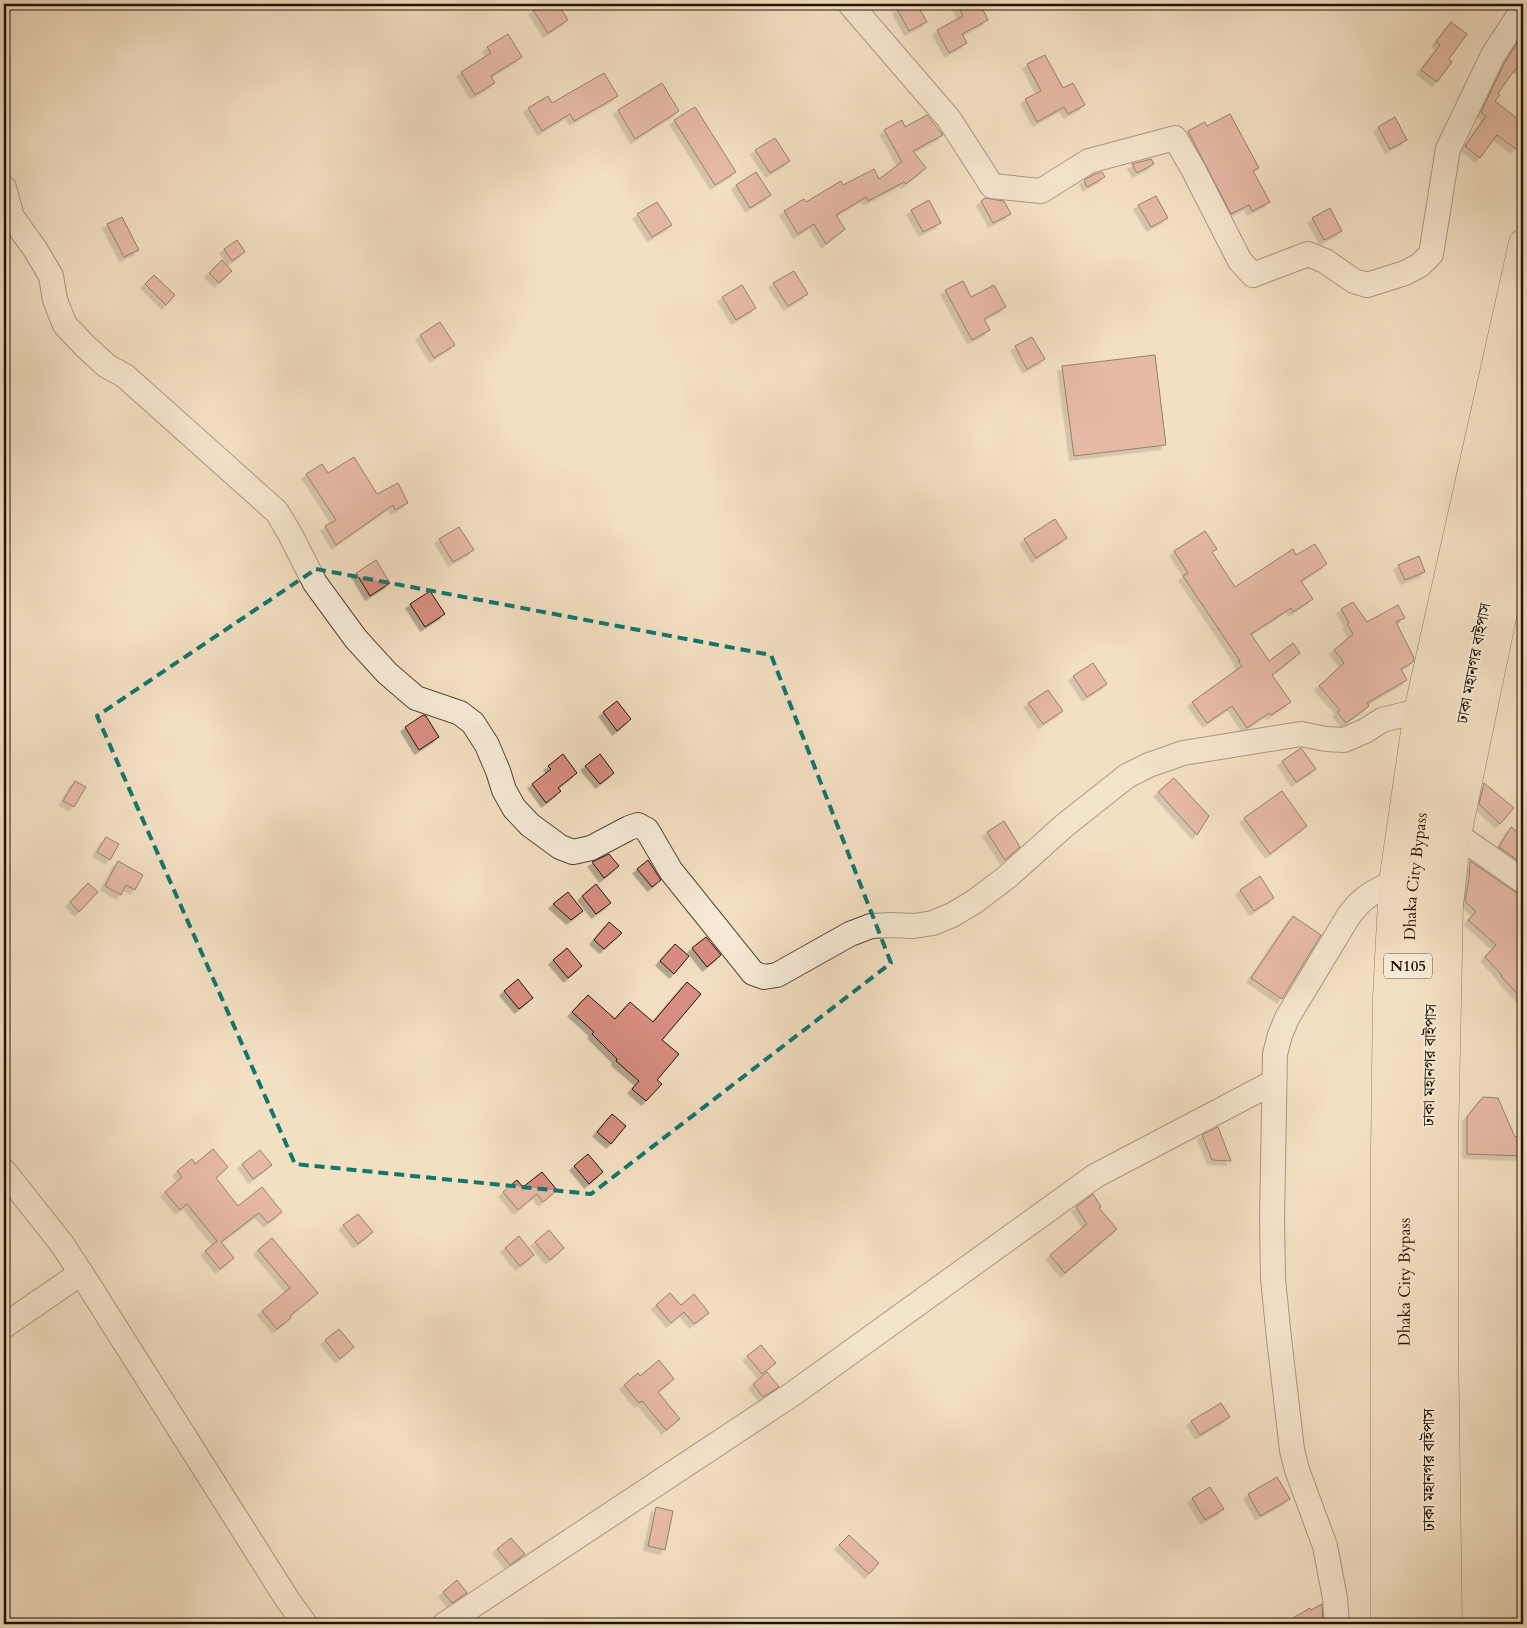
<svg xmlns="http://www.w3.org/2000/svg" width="1527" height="1628" font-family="Cardo,'Noto Serif Bengali',serif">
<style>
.building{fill:#d88d81;stroke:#211407;filter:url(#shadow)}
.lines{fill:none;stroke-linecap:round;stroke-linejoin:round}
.minor-casing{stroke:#564736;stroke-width:26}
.major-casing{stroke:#211407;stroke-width:29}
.highway-casing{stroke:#211407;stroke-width:29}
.minor{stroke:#f7ead7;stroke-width:24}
.major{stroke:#f3dfc2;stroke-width:28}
.highway{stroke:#f3dfc2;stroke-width:28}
.marked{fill:none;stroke:#0f766e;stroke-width:4;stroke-dasharray:10 6;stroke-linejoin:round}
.labels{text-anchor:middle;stroke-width:4;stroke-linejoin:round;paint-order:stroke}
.shield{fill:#f7ead7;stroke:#615445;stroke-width:1}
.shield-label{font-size:15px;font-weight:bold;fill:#211407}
.street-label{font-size:16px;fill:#211407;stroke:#f7ead7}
</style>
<defs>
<filter id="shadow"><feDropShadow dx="-4.5" dy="4.5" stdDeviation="0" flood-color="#0004"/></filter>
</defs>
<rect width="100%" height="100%" fill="#f3dfc2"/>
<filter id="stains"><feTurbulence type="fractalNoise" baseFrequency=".004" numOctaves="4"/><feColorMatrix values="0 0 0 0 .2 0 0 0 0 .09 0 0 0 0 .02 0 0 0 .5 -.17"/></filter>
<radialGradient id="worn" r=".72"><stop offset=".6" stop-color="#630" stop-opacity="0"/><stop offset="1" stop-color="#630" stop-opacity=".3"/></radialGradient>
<g class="building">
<path d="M 543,4 L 558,4 L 568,20 L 548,33 L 533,10 Z"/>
<path d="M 907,4 L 917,4 L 927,22 L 909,31 L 897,9 Z"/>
<path d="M 957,4 L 980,4 L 988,20 L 962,34 L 967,43 L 949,53 L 937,30 L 963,16 Z"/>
<path d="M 1451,22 L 1467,34 L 1449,59 L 1452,62 L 1437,82 L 1421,70 L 1440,45 L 1436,42 Z"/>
<path d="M 508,34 L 522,57 L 491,76 L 495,83 L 475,95 L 461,72 L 491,53 L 487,47 Z"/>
<path d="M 1523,34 L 1523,72 L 1517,67 L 1498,93 L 1500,95 L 1495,101 L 1523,123 L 1523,139 L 1516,149 L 1497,135 L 1480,158 L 1465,146 L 1486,116 L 1481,112 L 1505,62 Z"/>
<path d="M 1045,55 L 1063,88 L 1073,83 L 1085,105 L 1068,114 L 1064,107 L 1037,122 L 1025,99 L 1041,91 L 1027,64 Z"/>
<path d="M 604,73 L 618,96 L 574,121 L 570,114 L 542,131 L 528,108 L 548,96 L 552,103 Z"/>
<path d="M 662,83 L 679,111 L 635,139 L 618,110 Z"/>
<path d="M 695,107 L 736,172 L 715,185 L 674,120 Z"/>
<path d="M 1230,114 L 1259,168 L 1253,171 L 1270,202 L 1252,211 L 1249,205 L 1231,214 L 1188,131 L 1205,122 L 1207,126 Z"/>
<path d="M 927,115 L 943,135 L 913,151 L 926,168 L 906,184 L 904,182 L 868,201 L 866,197 L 836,215 L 845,229 L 826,244 L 814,224 L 798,234 L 784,211 L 804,199 L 806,202 L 841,181 L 843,185 L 874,169 L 879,179 L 902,162 L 884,130 L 902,120 L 905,127 Z"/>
<path d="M 1395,117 L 1407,140 L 1390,149 L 1378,127 Z"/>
<path d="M 775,138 L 790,161 L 770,173 L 755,150 Z"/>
<path d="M 1151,159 L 1154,164 L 1137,173 L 1132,164 Z"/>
<path d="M 756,172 L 771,195 L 750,208 L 736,185 Z"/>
<path d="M 1102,172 L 1105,177 L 1087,187 L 1084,180 L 1095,174 Z"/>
<path d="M 1156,196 L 1168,218 L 1151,227 L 1138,205 Z"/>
<path d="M 985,198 L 1004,201 L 1011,214 L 993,223 L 981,201 Z"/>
<path d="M 929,200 L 941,223 L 923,232 L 911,210 Z"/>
<path d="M 657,202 L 672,225 L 652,237 L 637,214 Z"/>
<path d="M 1330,208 L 1342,231 L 1324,240 L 1312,218 Z"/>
<path d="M 122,217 L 139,250 L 124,257 L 107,224 Z"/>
<path d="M 237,240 L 245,252 L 232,261 L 224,249 Z"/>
<path d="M 222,260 L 232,271 L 219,283 L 209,273 Z"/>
<path d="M 794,271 L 808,294 L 788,306 L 773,283 Z"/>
<path d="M 154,275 L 175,295 L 166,305 L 145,284 Z"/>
<path d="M 963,281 L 971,297 L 994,285 L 1006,307 L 984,319 L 990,330 L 972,340 L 945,290 Z"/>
<path d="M 742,285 L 756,308 L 736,320 L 722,297 Z"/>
<path d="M 440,322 L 455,345 L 434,358 L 420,335 Z"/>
<path d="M 1032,337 L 1045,359 L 1027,369 L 1015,346 Z"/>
<path d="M 1155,355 L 1166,445 L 1074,456 L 1062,366 Z"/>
<path d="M 354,457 L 377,494 L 398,483 L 408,503 L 395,510 L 393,505 L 336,545 L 325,526 L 336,520 L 306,474 L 322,464 L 328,473 Z"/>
<path d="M 1055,519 L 1067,538 L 1036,558 L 1024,539 Z"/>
<path d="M 459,527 L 474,550 L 453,562 L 439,539 Z"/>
<path d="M 1205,531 L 1217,549 L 1212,552 L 1235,587 L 1293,549 L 1296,555 L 1315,544 L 1327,564 L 1301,581 L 1313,599 L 1293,612 L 1291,608 L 1251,634 L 1269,661 L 1293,643 L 1300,653 L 1272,675 L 1291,702 L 1271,715 L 1269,713 L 1247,728 L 1232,706 L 1207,723 L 1192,702 L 1242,666 L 1238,661 L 1240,661 L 1183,576 L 1188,573 L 1174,551 Z"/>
<path d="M 1419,556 L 1425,572 L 1405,580 L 1398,565 Z"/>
<path d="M 376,560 L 390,583 L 370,596 L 356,573 Z"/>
<path d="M 430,591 L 445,614 L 425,627 L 410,604 Z"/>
<path d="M 1353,602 L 1367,622 L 1398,605 L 1405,618 L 1396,622 L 1414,658 L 1413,662 L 1401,669 L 1407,680 L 1367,703 L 1369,706 L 1346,723 L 1337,712 L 1340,710 L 1319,686 L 1344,663 L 1334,650 L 1353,634 L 1347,624 L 1349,623 L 1341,609 Z"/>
<path d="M 1093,663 L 1107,684 L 1087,697 L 1073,676 Z"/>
<path d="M 1048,690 L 1063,711 L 1043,724 L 1028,703 Z"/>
<path d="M 617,701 L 631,719 L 617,731 L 603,712 Z"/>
<path d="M 423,715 L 426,716 L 439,737 L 419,750 L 405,727 Z"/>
<path d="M 1301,748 L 1316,769 L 1296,782 L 1282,761 Z"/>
<path d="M 563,754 L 577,773 L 558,788 L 561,791 L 546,803 L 532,784 L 551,769 L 548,766 Z"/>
<path d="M 600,754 L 614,773 L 600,784 L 585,766 Z"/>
<path d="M 1174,778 L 1209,816 L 1197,835 L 1158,792 Z"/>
<path d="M 75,781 L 86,787 L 74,807 L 63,801 Z"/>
<path d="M 1484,783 L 1514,808 L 1500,824 L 1479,804 Z"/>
<path d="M 1282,791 L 1307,826 L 1270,854 L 1244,818 Z"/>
<path d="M 1004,821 L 1020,847 L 1005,860 L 987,832 Z"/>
<path d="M 1511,827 L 1523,836 L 1523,864 L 1499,847 Z"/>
<path d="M 106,837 L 119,844 L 110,860 L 97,852 Z"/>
<path d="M 609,854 L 619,866 L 604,878 L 592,862 Z"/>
<path d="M 648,860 L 661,880 L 652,887 L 637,869 Z"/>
<path d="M 118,861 L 143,875 L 135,890 L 126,885 L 121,895 L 105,886 Z"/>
<path d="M 1470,861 L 1515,892 L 1523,895 L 1523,1000 L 1501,976 L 1502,975 L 1485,957 L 1496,945 L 1468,920 L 1476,912 L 1465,901 L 1469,879 Z"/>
<path d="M 1260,876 L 1274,898 L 1254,911 L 1240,890 Z"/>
<path d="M 88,883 L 98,892 L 79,912 L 70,902 Z"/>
<path d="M 596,884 L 611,903 L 596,914 L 582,896 Z"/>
<path d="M 568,892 L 583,911 L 571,920 L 553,904 Z"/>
<path d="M 1293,916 L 1321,935 L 1282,999 L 1251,978 Z"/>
<path d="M 609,922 L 622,933 L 604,949 L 594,940 Z"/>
<path d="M 706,937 L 721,955 L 707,967 L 692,948 Z"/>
<path d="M 675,944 L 689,956 L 674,974 L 660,961 Z"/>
<path d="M 567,948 L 582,966 L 568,978 L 553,960 Z"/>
<path d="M 518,979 L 533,998 L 519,1009 L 504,991 Z"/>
<path d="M 687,982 L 701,994 L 662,1040 L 679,1054 L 657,1080 L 662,1084 L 646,1101 L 632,1089 L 639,1081 L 616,1061 L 617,1059 L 592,1034 L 594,1032 L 572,1012 L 588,995 L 615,1019 L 630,1002 L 653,1022 Z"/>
<path d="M 1483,1097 L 1498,1098 L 1515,1137 L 1523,1134 L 1523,1156 L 1467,1154 L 1467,1117 Z"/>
<path d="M 612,1114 L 626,1126 L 611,1144 L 597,1132 Z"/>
<path d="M 1218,1127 L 1231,1161 L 1212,1160 L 1202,1135 Z"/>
<path d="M 213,1149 L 228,1167 L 216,1178 L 238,1206 L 262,1187 L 282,1212 L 268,1223 L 259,1213 L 221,1242 L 234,1258 L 220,1269 L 205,1251 L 217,1241 L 187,1204 L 180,1210 L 165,1192 L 182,1177 L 177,1171 L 192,1159 L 195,1164 Z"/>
<path d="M 260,1150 L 272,1165 L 253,1179 L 242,1164 Z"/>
<path d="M 588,1154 L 603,1172 L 589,1184 L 574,1166 Z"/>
<path d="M 542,1172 L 557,1190 L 543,1202 L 537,1194 L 518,1210 L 503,1192 L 517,1180 L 523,1187 Z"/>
<path d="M 1093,1194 L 1101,1207 L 1099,1208 L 1117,1229 L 1065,1273 L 1050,1255 L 1087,1224 L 1076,1207 Z"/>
<path d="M 358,1214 L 373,1232 L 358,1244 L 343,1225 Z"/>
<path d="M 549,1230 L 564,1248 L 550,1260 L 535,1242 Z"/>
<path d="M 519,1236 L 534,1255 L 520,1266 L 505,1248 Z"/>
<path d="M 272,1238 L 318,1293 L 290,1316 L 291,1318 L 277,1329 L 262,1311 L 290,1288 L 258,1250 Z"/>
<path d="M 670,1293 L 681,1305 L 694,1294 L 709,1313 L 694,1324 L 684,1312 L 671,1323 L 656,1305 Z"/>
<path d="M 339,1329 L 354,1347 L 340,1359 L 325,1340 Z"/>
<path d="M 761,1345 L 776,1363 L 762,1374 L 747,1356 Z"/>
<path d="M 659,1360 L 674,1379 L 658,1392 L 680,1419 L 666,1430 L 642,1401 L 639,1403 L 624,1385 L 638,1373 L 640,1376 Z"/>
<path d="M 767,1372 L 779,1387 L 763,1397 L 753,1384 Z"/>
<path d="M 1221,1403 L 1230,1417 L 1200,1435 L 1191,1421 Z"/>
<path d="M 1277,1477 L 1290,1499 L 1260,1516 L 1248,1494 Z"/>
<path d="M 1210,1487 L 1224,1509 L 1205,1520 L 1192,1498 Z"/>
<path d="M 656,1507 L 673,1511 L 665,1550 L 648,1546 Z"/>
<path d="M 849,1535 L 879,1563 L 869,1574 L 839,1545 Z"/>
<path d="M 511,1538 L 525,1554 L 510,1565 L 497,1549 Z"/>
<path d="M 457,1580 L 467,1593 L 452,1603 L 443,1592 Z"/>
<path d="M 1322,1604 L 1323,1624 L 1283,1624 L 1310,1608 L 1311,1610 Z"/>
</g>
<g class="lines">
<defs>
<g id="minor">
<path d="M 850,4 L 949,119 L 992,186 L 1041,191 L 1089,161 L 1175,138 L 1193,169 L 1240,261 L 1253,275 L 1308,254 L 1325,261 L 1354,281 L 1367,285 L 1405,273 L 1420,265 L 1431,254 L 1448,149 L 1493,55 L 1523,9"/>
<path d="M 4,188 L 12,217 L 35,249 L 51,276 L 55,300 L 65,325 L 86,347 L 107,366 L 125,376 L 277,512 L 290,534 L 315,583 L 356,639 L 387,673 L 416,698 L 460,713 L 473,723 L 487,745 L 498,771 L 504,790 L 514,808 L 530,825 L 560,847 L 573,852 L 591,848 L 629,828 L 638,825 L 647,830 L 671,871 L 753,973 L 764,977 L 777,975 L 850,934 L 871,926 L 891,925 L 914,926 L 933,923 L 952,915 L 974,902 L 1007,877 L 1065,825 L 1127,776 L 1149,765 L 1183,753 L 1301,734 L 1326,739 L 1344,740 L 1365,731 L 1382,720 L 1418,711"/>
<path d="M 1457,835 L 1523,881"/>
<path d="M 4,1171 L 62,1244 L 81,1273 L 4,1326"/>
<path d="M 81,1273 L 287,1599 L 305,1624"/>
<path d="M 445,1624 L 794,1393 L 1095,1176 L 1274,1082"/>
<path d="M 1337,1624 L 1335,1598 L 1325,1546 L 1297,1470 L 1292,1450 L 1279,1338 L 1273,1279 L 1272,1219 L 1275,1054 L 1280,1035 L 1287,1018 L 1348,917 C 1362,897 1372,893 1393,882"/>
</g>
<g id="major">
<path d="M 1385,1624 L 1385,1150 L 1387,997 L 1393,882 L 1418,711 L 1523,243"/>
<path d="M 1448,1624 L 1444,1335 L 1444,1148 L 1449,905 L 1457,835 L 1523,516"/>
</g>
<g id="highway">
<path id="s1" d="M 1403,1624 L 1404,1159 L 1410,903 L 1421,811 L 1523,320"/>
<path d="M 1429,1624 L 1428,1151 L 1432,909 L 1467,687 L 1523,424"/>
</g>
</defs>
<use href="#minor" class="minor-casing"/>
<use href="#major" class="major-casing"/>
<use href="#highway" class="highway-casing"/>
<use href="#minor" class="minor"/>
<use href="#major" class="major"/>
<use href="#highway" class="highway"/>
</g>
<path d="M0 0H1527V1628H0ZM 316,569 L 771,655 L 891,963 L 591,1194 L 295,1164 L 97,716 Z" fill="#f3dfc2" fill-opacity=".55" fill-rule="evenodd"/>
<path class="marked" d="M 316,569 L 771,655 L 891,963 L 591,1194 L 295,1164 L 97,716 Z"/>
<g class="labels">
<rect class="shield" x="1384" y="953.5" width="48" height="25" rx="4"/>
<g class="shield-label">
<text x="1408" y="971">N105</text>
</g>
<g class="street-label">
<text transform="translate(1473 663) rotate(-79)" y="6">ঢাকা মহানগর বাইপাস</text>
<text dy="6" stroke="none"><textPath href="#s1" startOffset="748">Dhaka City Bypass</textPath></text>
<text transform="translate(1429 1065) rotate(-89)" y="6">ঢাকা মহানগর বাইপাস</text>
<text dy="6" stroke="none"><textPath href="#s1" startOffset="342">Dhaka City Bypass</textPath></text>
<text transform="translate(1428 1470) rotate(-90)" y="6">ঢাকা মহানগর বাইপাস</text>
</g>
</g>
<rect width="1527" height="1628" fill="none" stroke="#f3dfc2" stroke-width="20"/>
<rect x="5" y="5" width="1517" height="1618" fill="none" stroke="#211407" stroke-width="2.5"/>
<rect x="10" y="10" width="1507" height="1608" fill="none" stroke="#211407"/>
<rect width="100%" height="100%" filter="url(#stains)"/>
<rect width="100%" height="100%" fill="url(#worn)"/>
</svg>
